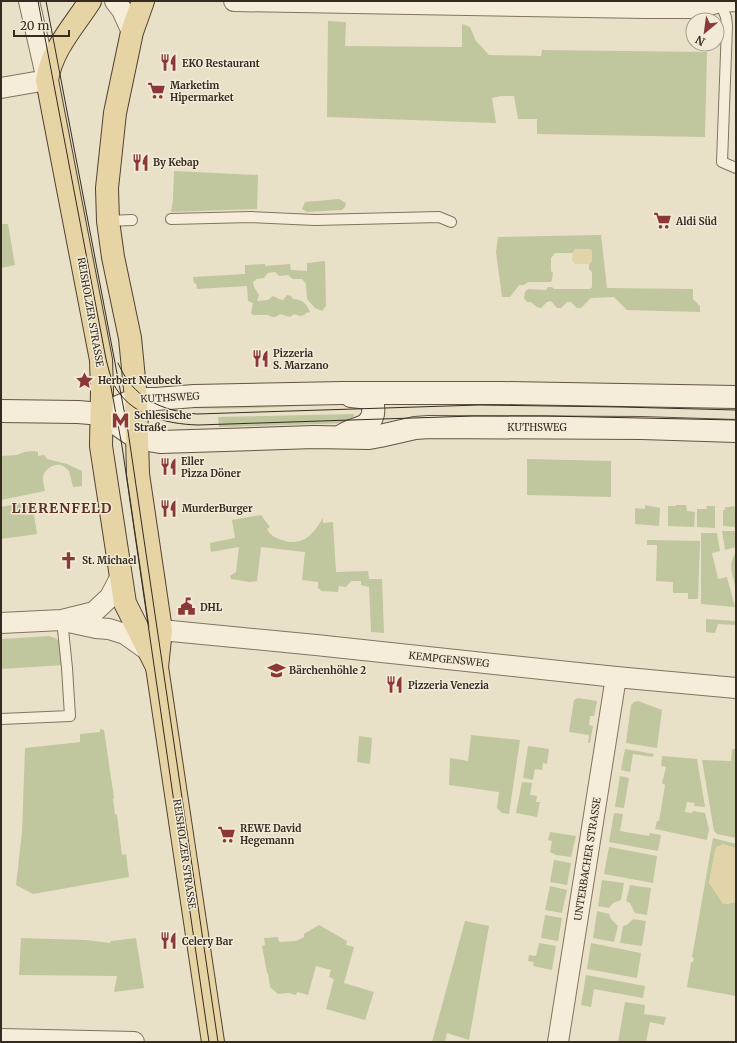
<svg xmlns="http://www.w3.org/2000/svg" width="737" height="1043" font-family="Merriweather,serif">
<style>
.green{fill:#c0c69d}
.sand{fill:#e2d4a8}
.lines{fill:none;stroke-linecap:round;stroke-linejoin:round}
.lane-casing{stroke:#83735f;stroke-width:12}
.street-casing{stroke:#83735f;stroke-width:22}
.secondary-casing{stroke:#655442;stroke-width:24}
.primary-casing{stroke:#514233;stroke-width:24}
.lane{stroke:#f5edda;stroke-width:10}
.street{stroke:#f5edda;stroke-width:20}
.secondary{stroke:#f5edda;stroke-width:22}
.primary{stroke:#e7d4a5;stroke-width:22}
.tram{stroke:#352b21;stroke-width:1}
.labels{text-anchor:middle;stroke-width:3;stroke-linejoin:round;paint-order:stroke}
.poi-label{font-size:10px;font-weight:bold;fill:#352b21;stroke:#f1ead7;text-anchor:start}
.street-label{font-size:10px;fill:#352b21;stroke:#f1ead7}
.district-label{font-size:14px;font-weight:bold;letter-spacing:1px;fill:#5d3225;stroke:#f1ead7}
</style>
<rect width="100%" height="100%" fill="#e9e0c8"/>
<g class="green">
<path d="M 328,21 L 346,22 L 345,46 L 462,47 L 462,24 L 470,27 L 476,41 L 489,55 L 541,56 L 542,50 L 707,52 L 705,137 L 537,134 L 537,119 L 518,119 L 514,96 L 501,96 L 492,98 L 496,123 L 327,117 Z"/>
<path d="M 174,171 L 258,175 L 257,209 L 171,212 L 173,199 Z"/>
<path d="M 339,199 L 346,203 L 345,207 L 342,210 L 307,212 L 302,209 L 305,202 Z"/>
<path d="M 1,224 L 8,224 L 15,265 L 1,268 Z"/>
<path d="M 601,235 L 607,288 L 693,289 L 693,299 L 700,306 L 700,312 L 627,310 L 614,297 L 591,298 L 581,308 L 577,308 L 571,302 L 567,302 L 561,308 L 557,308 L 551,301 L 547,302 L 541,308 L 537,307 L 531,302 L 527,302 L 524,298 L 525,292 L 528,289 L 546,290 L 548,287 L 552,287 L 554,289 L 590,289 L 592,287 L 592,272 L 589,269 L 589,264 L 592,261 L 592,251 L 573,251 L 573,253 L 555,253 L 551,258 L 551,271 L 553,273 L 552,280 L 551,282 L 528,282 L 524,285 L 519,285 L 510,297 L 502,297 L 496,252 L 498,237 Z"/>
<path d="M 325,261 L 326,306 L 322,311 L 315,308 L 307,299 L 306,284 L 302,279 L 293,279 L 288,275 L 279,276 L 275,272 L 268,273 L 264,278 L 257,279 L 253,282 L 254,287 L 259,295 L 257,301 L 268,300 L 273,296 C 277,297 279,300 283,300 L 287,295 L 291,296 L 293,299 C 302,299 307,304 310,312 L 306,313 L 304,315 L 300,316 L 294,314 L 290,317 L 280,314 C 275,318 273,318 268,315 L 253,315 L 251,313 L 253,303 L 248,301 L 247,286 L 197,289 L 196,284 L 194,283 L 193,277 L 245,274 L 245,265 L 265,264 L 265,266 L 290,264 L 291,270 L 307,271 L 307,263 Z"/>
<path d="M 346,399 L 351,404 C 296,406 240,410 185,408 L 184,407 Z"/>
<path d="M 354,414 L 354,421 L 352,423 L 219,427 L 218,417 Z"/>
<path d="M 34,451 L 38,452 L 38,456 L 44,455 L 47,459 L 67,464 L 82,471 L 82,486 L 73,487 L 69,471 C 67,469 64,466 61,465 C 53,463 44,470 43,477 C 43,482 44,487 45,491 L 1,500 L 1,456 L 17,455 L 24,452 Z"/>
<path d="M 527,459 L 611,461 L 611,497 L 527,495 Z"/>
<path d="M 32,501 L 37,534 L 1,539 L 1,507 Z"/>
<path d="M 645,505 L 660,508 L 659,526 L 635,524 L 635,508 L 645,509 Z"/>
<path d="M 676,505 L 686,505 L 687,511 L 695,512 L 694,527 L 668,526 L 668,506 L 676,506 Z"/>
<path d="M 707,506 L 715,506 L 715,528 L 697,527 L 697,509 L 706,509 Z"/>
<path d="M 731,506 L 736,507 L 736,527 L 723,526 L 723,510 L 725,510 L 725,507 L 730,507 Z"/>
<path d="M 261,515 L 270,527 L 267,529 C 269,534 274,537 279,539 C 302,548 312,536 323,518 L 323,523 L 333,522 L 336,572 L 368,571 L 369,579 L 382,579 L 384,633 L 371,632 L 369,587 L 361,585 L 361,581 L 351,581 L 346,587 L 339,586 L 338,592 L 322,591 L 318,588 L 318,582 L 302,580 L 305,552 L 261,547 L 257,581 L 249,582 L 231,579 L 230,576 L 236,572 L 239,547 L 211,552 L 210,543 L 235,538 L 232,520 Z"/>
<path d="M 722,531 L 736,531 L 736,547 L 725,550 Z"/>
<path d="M 701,533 L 717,533 L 720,551 L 712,553 L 718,579 L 727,577 L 735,607 L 701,604 Z"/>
<path d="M 647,540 L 700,541 L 698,599 L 688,599 L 688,593 L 673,593 L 673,582 L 656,581 L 657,545 L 647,545 Z"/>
<path d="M 736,553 L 736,589 C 733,576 727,564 736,553 Z"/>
<path d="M 706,619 L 736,621 L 736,625 L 718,624 L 715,633 L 706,632 Z"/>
<path d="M 49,636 L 55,638 L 60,642 L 64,665 L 1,669 L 1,639 Z"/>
<path d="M 578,698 L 597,701 L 594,716 L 590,716 L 589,725 L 593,726 L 590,743 L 588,743 L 589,735 L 569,732 L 574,700 Z"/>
<path d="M 638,701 L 662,710 L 657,748 L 626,743 L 631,705 L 634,702 Z"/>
<path d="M 100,729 L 104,730 L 114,798 L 113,799 L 115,814 L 117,815 L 122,855 L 126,854 L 129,877 L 33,894 L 16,885 L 22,832 L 25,748 L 80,742 L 80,734 L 100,732 Z"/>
<path d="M 471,735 L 520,740 L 509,814 L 502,813 L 497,808 L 499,792 L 449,785 L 450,758 L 468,761 Z"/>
<path d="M 359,736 L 372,738 L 370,764 L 357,762 Z"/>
<path d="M 528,746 L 549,749 L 547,764 L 543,763 L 542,770 L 535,769 L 533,780 L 523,778 Z"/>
<path d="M 625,749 L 654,754 L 653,757 L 633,754 L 630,772 L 621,770 Z"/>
<path d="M 732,749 L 736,749 L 736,838 L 717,834 L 714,831 L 702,760 L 731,761 Z"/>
<path d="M 662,756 L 697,759 L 705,807 L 694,806 L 695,803 L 687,802 L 685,812 L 692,813 L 693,811 L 705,813 L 709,829 L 707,840 L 655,829 L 657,821 L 659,821 L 665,785 L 662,783 L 666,767 L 661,766 Z"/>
<path d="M 620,776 L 629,778 L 624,808 L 615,807 Z"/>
<path d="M 522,782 L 532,783 L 530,795 L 537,796 L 536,802 L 540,802 L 537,817 L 516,813 Z"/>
<path d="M 614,813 L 623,814 L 620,831 L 649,836 L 650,833 L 661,835 L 658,851 L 609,842 Z"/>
<path d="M 550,832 L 576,836 L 571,857 L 556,855 L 550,852 L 552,841 L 548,840 Z"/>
<path d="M 713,838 L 736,844 L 736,848 C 728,846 719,842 715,851 L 709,883 L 727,904 L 736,902 L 736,996 L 687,987 L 691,962 L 693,962 L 694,958 L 692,957 Z"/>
<path d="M 609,847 L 657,856 L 653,883 L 604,874 Z"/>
<path d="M 554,860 L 571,863 L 567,885 L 550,882 Z"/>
<path d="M 602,880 L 624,883 L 621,900 L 613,903 L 609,908 L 598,906 Z"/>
<path d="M 630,885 L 651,888 L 647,915 L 635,913 L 630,903 L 626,901 Z"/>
<path d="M 550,886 L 567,890 L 562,913 L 545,910 Z"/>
<path d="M 597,911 L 609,914 L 611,919 L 618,926 L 614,942 L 593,938 Z"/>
<path d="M 545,915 L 562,918 L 558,941 L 541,938 Z"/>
<path d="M 633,919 L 646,921 L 642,946 L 620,943 L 623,926 L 627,925 Z"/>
<path d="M 465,921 L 489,926 L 469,1040 L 447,1033 L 445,1042 L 432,1042 Z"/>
<path d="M 319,925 L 347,941 L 346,945 L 354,947 L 344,983 L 374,992 L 365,1020 L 326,1009 L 334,979 L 329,977 L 331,970 L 316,966 L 308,995 L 297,992 L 296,995 L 288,993 L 278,994 L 270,987 L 268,973 L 267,973 L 262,946 L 265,945 L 264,938 L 278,937 L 279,942 L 296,941 L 304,937 L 304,934 Z"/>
<path d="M 21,938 L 86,940 L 110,943 L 111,941 L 136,938 L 144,988 L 114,992 L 117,976 L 19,975 Z"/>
<path d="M 539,943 L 556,946 L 552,970 L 533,966 L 534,962 L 528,961 L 529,955 L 536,956 Z"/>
<path d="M 591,943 L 641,953 L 637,978 L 587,969 Z"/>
<path d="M 586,975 L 645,986 L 643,998 L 594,989 L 591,1007 L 581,1005 Z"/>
<path d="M 625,1002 L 645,1005 L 644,1014 L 666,1017 L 664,1025 L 650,1022 L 646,1042 L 618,1042 Z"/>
</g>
<g class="sand">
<path d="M 575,249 L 590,249 L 592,251 L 592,261 L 589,264 L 575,264 L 572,261 L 573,251 Z"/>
<path d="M 723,844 L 736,848 L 736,902 L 723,904 L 709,883 L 715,851 L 716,847 Z"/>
</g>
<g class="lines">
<defs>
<g id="lane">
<path d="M 720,2 L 726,17 L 727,26 L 722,162 L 736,168"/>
<path d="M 171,219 L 251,217 L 315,220 L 439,217 L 451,222"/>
<path d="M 108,221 L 132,220"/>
<path d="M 1,719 L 70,716 L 67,668 L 62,620"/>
</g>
<g id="street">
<path d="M 115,1 L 122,10 L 132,32"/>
<path d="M 234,1 L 646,8 L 697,8 L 720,2 L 736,1"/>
<path d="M 1,88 L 47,80 L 29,1"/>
<path d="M 64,621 L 96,628 L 109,629 L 125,634 L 149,651"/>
<path d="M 1,623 L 62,620 L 94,612 L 110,597 L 121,576"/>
<path d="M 161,630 L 316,645 L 616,677 L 736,688"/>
<path d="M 1,1039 L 134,1042"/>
<path d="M 558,1042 L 616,677"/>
</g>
<g id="secondary">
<path d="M 1,411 L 78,412 L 102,414 L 136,399 L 156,399 L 194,396 L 343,393 L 502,393 L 736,397"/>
<path d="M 102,414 L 137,438 L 160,442 L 314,437 L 369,438 L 380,436 L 415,428 L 429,427 L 642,428 L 736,431"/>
<path d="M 343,435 C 354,427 369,430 373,414 C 374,408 373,403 370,398 L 351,396"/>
</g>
<g id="primary">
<path d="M 90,1 C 74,26 52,49 47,80 L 101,360 L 102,390 L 101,446 L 125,603 L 157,667"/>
<path d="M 143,1 L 132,32 L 115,113 L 107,188 L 108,221 L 113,257 L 130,338 L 136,399 L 138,474 L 161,630 L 157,667 L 213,1042"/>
</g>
</defs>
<use href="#lane" class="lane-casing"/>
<use href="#street" class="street-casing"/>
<use href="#secondary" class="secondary-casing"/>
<use href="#primary" class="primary-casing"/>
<use href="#lane" class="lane"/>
<use href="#street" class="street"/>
<use href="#secondary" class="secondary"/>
<use href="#primary" class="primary"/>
<g class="tram">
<path d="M 38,1 L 106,359 C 108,367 110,375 113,383 C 129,415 165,424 198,425 L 474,416 L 546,416 L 736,420"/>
<path d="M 46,1 L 128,431 L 218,1042"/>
<path d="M 118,363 C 133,398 161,411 197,414 L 479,405 L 621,407 L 736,410"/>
<path d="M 110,382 L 122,446 L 209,1042"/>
</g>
</g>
<defs>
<symbol id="restaurant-bare" viewBox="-9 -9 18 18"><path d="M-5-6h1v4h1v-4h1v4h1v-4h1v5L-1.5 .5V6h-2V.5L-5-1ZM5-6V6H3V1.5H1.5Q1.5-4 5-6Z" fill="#8b3836" stroke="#f1ead7" stroke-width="2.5" paint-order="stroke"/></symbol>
<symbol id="supermarket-bare" viewBox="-9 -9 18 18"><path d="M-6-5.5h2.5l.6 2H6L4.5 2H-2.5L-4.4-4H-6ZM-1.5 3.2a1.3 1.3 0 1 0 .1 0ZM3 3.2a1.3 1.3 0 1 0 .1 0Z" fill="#8b3836" stroke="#f1ead7" stroke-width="2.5" paint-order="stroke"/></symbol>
<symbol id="sight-bare" viewBox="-9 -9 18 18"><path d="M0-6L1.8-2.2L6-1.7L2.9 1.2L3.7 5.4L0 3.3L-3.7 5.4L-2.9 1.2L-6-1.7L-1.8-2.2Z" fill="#8b3836" stroke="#f1ead7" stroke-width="2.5" paint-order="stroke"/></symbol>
<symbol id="metro-bare" viewBox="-9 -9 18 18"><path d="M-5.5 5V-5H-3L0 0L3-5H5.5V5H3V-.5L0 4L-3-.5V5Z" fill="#8b3836" stroke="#f1ead7" stroke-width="2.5" paint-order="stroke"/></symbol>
<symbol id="church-bare" viewBox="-9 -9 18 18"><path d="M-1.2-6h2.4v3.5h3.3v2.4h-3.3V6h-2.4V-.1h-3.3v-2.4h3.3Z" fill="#8b3836" stroke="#f1ead7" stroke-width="2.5" paint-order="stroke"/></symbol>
<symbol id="civic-bare" viewBox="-9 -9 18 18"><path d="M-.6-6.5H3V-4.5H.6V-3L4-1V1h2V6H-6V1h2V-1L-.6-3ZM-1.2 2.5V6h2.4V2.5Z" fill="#8b3836" stroke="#f1ead7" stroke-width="2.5" paint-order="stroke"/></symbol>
<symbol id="school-bare" viewBox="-9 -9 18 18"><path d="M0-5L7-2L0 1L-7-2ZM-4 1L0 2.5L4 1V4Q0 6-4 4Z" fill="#8b3836" stroke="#f1ead7" stroke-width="2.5" paint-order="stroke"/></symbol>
</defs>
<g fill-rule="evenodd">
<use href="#restaurant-bare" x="156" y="50" width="25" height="25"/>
<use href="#supermarket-bare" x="144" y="78" width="25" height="25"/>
<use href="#restaurant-bare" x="128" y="150" width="25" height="25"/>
<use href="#supermarket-bare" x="650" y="208" width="25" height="25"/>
<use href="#restaurant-bare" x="248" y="346" width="25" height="25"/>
<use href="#sight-bare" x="72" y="368" width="25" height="25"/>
<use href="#metro-bare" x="108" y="408" width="25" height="25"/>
<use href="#restaurant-bare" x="156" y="454" width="25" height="25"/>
<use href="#restaurant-bare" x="156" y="496" width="25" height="25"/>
<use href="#church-bare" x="56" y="548" width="25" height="25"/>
<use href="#civic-bare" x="174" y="594" width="25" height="25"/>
<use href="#school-bare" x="264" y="658" width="25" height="25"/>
<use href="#restaurant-bare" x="382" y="672" width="25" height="25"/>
<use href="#supermarket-bare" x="214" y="822" width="25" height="25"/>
<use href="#restaurant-bare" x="156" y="928" width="25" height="25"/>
</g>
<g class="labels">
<g class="poi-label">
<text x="182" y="67">EKO Restaurant</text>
<text x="170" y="89">Marketim<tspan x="170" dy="12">Hipermarket</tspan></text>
<text x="153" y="166">By Kebap</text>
<text x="676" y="225">Aldi Süd</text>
<text x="273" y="357">Pizzeria<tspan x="273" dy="12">S. Marzano</tspan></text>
<text x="98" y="384">Herbert Neubeck</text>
<text x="134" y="419">Schlesische<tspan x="134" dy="12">Straße</tspan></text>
<text x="181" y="465">Eller<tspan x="181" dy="12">Pizza Döner</tspan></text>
<text x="182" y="512">MurderBurger</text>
<text x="82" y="564">St. Michael</text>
<text x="200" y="611">DHL</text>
<text x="289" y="674">Bärchenhöhle 2</text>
<text x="408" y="689">Pizzeria Venezia</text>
<text x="240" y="832">REWE David<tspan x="240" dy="12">Hegemann</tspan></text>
<text x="182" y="945">Celery Bar</text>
</g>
<g class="street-label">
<text transform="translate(91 312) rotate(80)" y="4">REISHOLZER STRASSE</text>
<text transform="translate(170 397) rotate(-3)" y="4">KUTHSWEG</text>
<text x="537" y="431">KUTHSWEG</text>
<text transform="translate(449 659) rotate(6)" y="4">KEMPGENSWEG</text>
<text transform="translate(185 854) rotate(82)" y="4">REISHOLZER STRASSE</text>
<text transform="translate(587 859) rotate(-81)" y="4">UNTERBACHER STRASSE</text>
</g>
<g class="district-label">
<text x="62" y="513">LIERENFELD</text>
</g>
</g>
<rect width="737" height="1043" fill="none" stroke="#352b21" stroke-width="4"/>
<g transform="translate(705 32) rotate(209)"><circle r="19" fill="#f1ead7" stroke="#a69e8e"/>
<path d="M0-3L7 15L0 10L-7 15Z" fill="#8b3836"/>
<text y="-6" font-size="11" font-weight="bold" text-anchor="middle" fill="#352b21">N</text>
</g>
<path d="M14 30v6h55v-6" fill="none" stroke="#352b21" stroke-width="2"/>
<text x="20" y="30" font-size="12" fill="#352b21" stroke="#f1ead7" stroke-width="3" paint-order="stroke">20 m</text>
</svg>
